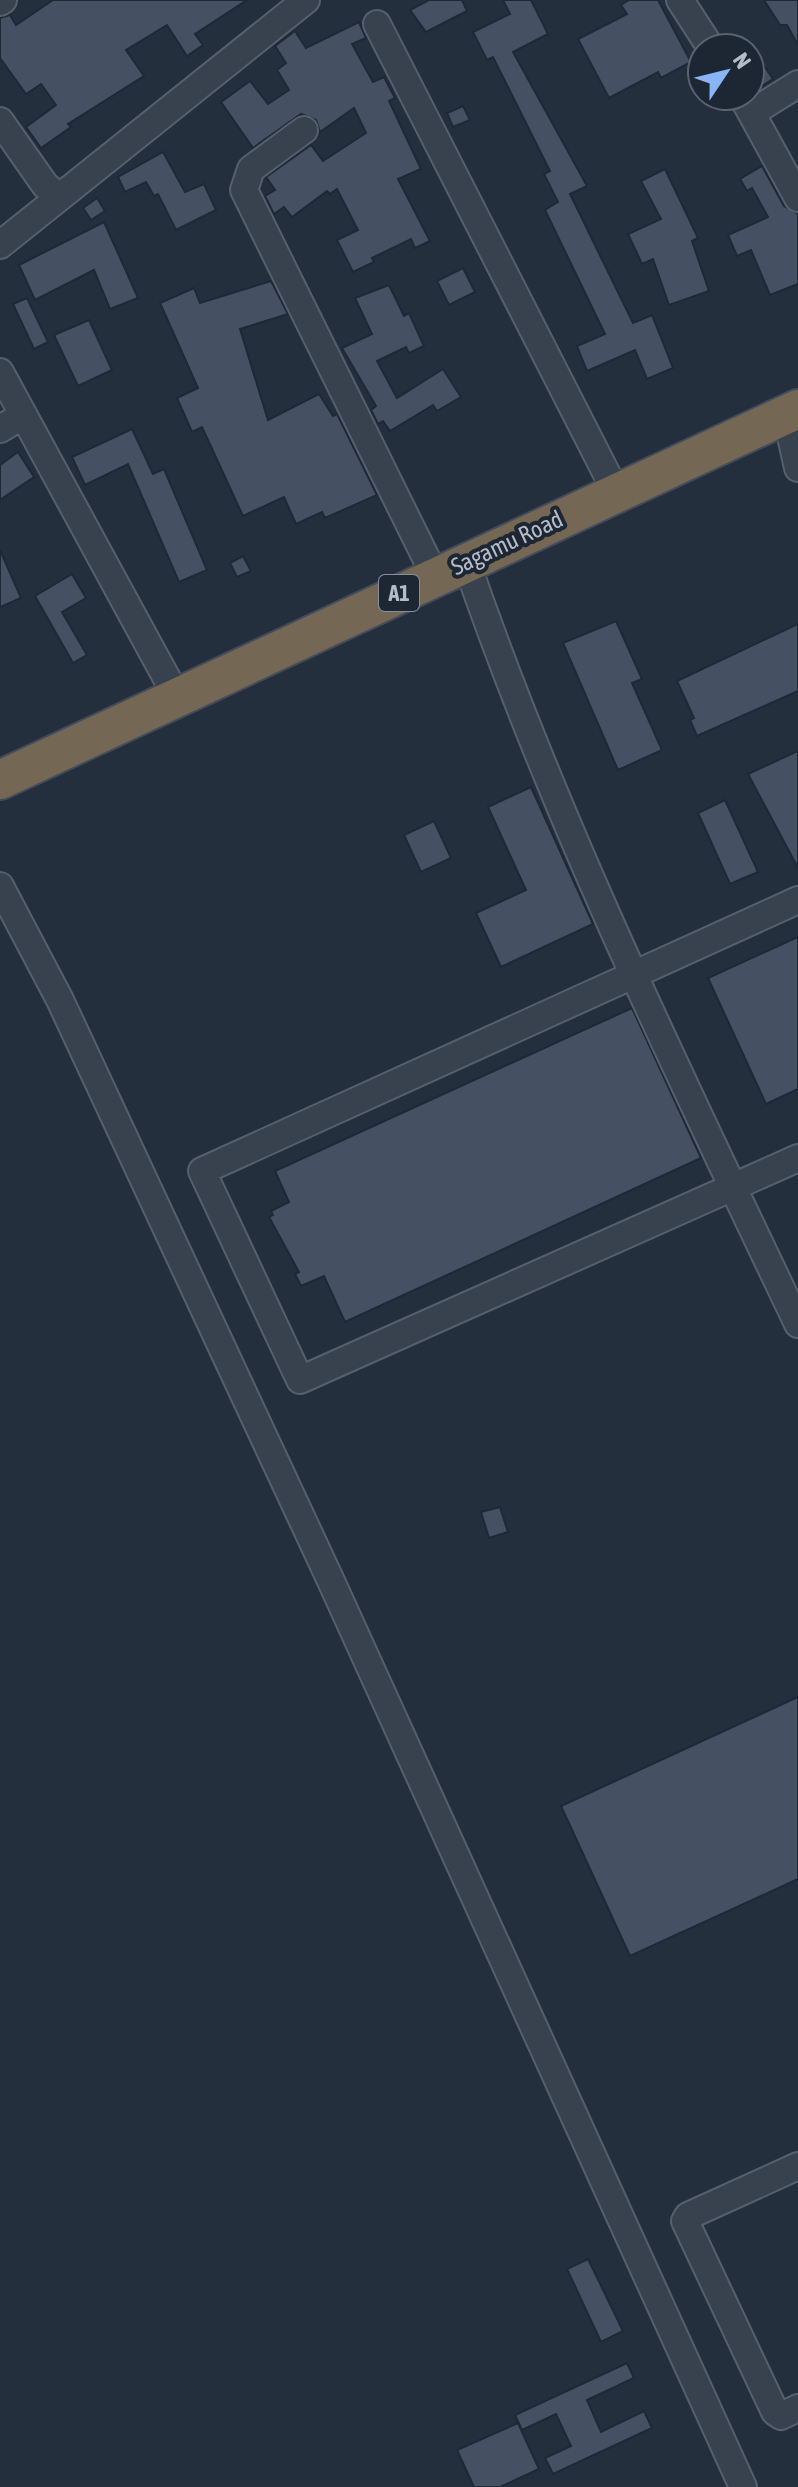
<svg xmlns="http://www.w3.org/2000/svg" width="798" height="2487" font-family="'Asap Condensed',sans-serif">
<style>
.building{fill:#455162;stroke:#1f2835;stroke-width:2}
.lines{fill:none;stroke-linecap:round;stroke-linejoin:round}
.minor-casing{stroke:#565f6c;stroke-width:30}
.highway-casing{stroke:#434c59;stroke-width:42}
.minor{stroke:#38414e;stroke-width:26}
.highway{stroke:#746855;stroke-width:38}
.labels{text-anchor:middle;stroke-width:8;stroke-linejoin:round;paint-order:stroke}
.shield{fill:#1d2633;stroke:#878f9c;stroke-width:2}
.shield-label{font-size:22px;font-weight:bold;fill:#b4bcc9}
.street-label{font-size:24px;fill:#b4bcc9;stroke:#1d2633}
</style>
<rect width="100%" height="100%" fill="#242f3e"/>
<g class="building">
<path d="M 53,0 L 247,0 L 195,34 L 203,45 L 187,56 L 167,25 L 126,50 L 144,76 L 68,124 L 71,127 L 41,148 L 26,127 L 56,105 L 41,84 L 26,94 L 0,58 L 0,18 L 10,15 L 16,25 Z"/>
<path d="M 429,0 L 462,0 L 467,11 L 426,32 L 410,10 Z"/>
<path d="M 503,0 L 531,0 L 548,34 L 513,52 L 587,186 L 570,194 L 633,323 L 652,315 L 673,368 L 647,379 L 635,350 L 587,371 L 577,346 L 605,334 L 545,210 L 558,202 L 544,174 L 550,171 L 493,57 L 487,60 L 473,32 L 510,14 Z"/>
<path d="M 629,0 L 658,0 L 691,62 L 661,78 L 658,72 L 609,98 L 578,39 L 627,14 L 621,5 Z"/>
<path d="M 764,0 L 798,0 L 798,45 L 787,25 L 780,25 Z"/>
<path d="M 359,22 L 366,38 L 352,44 L 373,82 L 384,77 L 395,98 L 389,101 L 421,169 L 398,179 L 430,241 L 415,248 L 411,239 L 372,258 L 374,262 L 353,272 L 337,240 L 358,230 L 337,189 L 330,194 L 327,191 L 292,217 L 284,207 L 274,214 L 265,196 L 275,190 L 266,177 L 311,145 L 323,161 L 366,133 L 354,108 L 320,132 L 316,120 L 301,114 L 253,148 L 221,102 L 250,81 L 268,104 L 289,90 L 277,70 L 286,63 L 275,46 L 295,31 L 306,48 Z"/>
<path d="M 750,45 L 773,79 L 757,89 L 750,82 Z"/>
<path d="M 463,106 L 470,120 L 453,127 L 447,113 Z"/>
<path d="M 163,152 L 185,192 L 204,184 L 216,210 L 176,230 L 158,194 L 154,196 L 146,182 L 125,192 L 118,177 Z"/>
<path d="M 762,166 L 784,206 L 798,214 L 798,284 L 770,295 L 751,250 L 737,256 L 728,235 L 768,217 L 752,188 L 747,191 L 740,179 Z"/>
<path d="M 665,169 L 698,238 L 692,241 L 709,291 L 669,305 L 653,259 L 642,264 L 628,234 L 661,219 L 641,181 Z"/>
<path d="M 97,198 L 105,211 L 91,220 L 83,208 Z"/>
<path d="M 104,222 L 138,298 L 110,309 L 94,270 L 35,300 L 19,265 Z"/>
<path d="M 463,268 L 475,292 L 449,305 L 437,281 Z"/>
<path d="M 271,281 L 288,314 L 240,329 L 268,420 L 319,394 L 333,416 L 337,414 L 377,495 L 325,518 L 322,512 L 296,524 L 284,497 L 243,516 L 202,427 L 192,432 L 177,398 L 198,388 L 160,303 L 194,288 L 200,303 Z"/>
<path d="M 389,285 L 404,316 L 409,313 L 424,346 L 409,353 L 406,347 L 377,361 L 397,398 L 443,369 L 461,397 L 437,411 L 433,405 L 390,431 L 383,421 L 378,424 L 371,410 L 376,406 L 342,348 L 372,334 L 355,298 Z"/>
<path d="M 27,298 L 48,342 L 34,349 L 13,304 Z"/>
<path d="M 89,320 L 112,370 L 78,386 L 54,335 Z"/>
<path d="M 132,429 L 153,474 L 164,469 L 207,570 L 179,582 L 128,464 L 85,485 L 72,457 Z"/>
<path d="M 18,452 L 34,477 L 0,500 L 0,465 Z"/>
<path d="M 0,550 L 21,598 L 0,607 Z"/>
<path d="M 243,556 L 251,571 L 237,577 L 230,563 Z"/>
<path d="M 72,574 L 86,598 L 62,612 L 87,655 L 73,663 L 35,596 Z"/>
<path d="M 616,621 L 642,679 L 632,683 L 662,750 L 618,770 L 563,643 Z"/>
<path d="M 798,624 L 798,691 L 697,736 L 690,720 L 694,718 L 677,681 Z"/>
<path d="M 798,751 L 798,868 L 748,774 Z"/>
<path d="M 531,787 L 593,924 L 501,967 L 476,913 L 526,890 L 488,807 Z"/>
<path d="M 725,800 L 758,872 L 730,884 L 698,813 Z"/>
<path d="M 434,821 L 451,858 L 421,872 L 404,835 Z"/>
<path d="M 798,937 L 798,1089 L 766,1104 L 708,978 Z"/>
<path d="M 632,1008 L 701,1158 L 345,1322 L 324,1276 L 301,1286 L 295,1274 L 299,1272 L 269,1217 L 273,1215 L 271,1211 L 289,1202 L 275,1171 Z"/>
<path d="M 500,1507 L 508,1532 L 489,1538 L 481,1512 Z"/>
<path d="M 798,1697 L 798,1879 L 630,1956 L 561,1806 Z"/>
<path d="M 588,2259 L 623,2331 L 601,2342 L 567,2269 Z"/>
<path d="M 627,2363 L 634,2378 L 587,2400 L 601,2432 L 644,2411 L 652,2428 L 553,2474 L 545,2458 L 571,2446 L 556,2414 L 522,2430 L 515,2415 Z"/>
<path d="M 518,2423 L 539,2469 L 500,2487 L 474,2487 L 457,2450 Z"/>
</g>
<g class="lines">
<defs>
<g id="minor">
<path d="M 680,0 L 711,48"/>
<path d="M 0,2 L 3,0"/>
<path d="M 377,24 L 616,492"/>
<path d="M 742,96 L 798,198"/>
<path d="M 753,112 L 798,84"/>
<path d="M 0,121 L 45,185 L 58,196"/>
<path d="M 304,130 L 251,169 L 244,190 L 435,576"/>
<path d="M 0,245 L 306,0"/>
<path d="M 0,372 L 177,697"/>
<path d="M 786,414 L 798,468"/>
<path d="M 0,429 L 22,416"/>
<path d="M 466,561 C 556,823 679,1074 798,1324"/>
<path d="M 0,886 L 60,1000 L 331,1581 L 743,2487"/>
<path d="M 798,900 L 202,1171 L 300,1380 L 798,1158"/>
<path d="M 798,2166 L 688,2216 L 685,2221 L 775,2412 L 781,2416 L 798,2408"/>
</g>
<path id="highway" d="M 0,780 L 798,409"/>
</defs>
<use href="#minor" class="minor-casing"/>
<use href="#highway" class="highway-casing"/>
<use href="#minor" class="minor"/>
<use href="#highway" class="highway"/>
</g>
<g class="labels">
<rect class="shield" x="379" y="575" width="40" height="36" rx="6"/>
<g class="shield-label">
<text x="399" y="601">A1</text>
</g>
<g class="street-label">
<text transform="translate(507 543) rotate(-25)" y="8">Sagamu Road</text>
</g>
</g>
<g transform="translate(726 72) rotate(55)"><circle r="38" fill="#1d2633" stroke="#59626f" stroke-width="2"/>
<path d="M0-6L14 30L0 20L-14 30Z" fill="#8ab4f8"/>
<text y="-12" font-size="22" font-weight="bold" text-anchor="middle" fill="#b4bcc9">N</text>
</g>
</svg>
